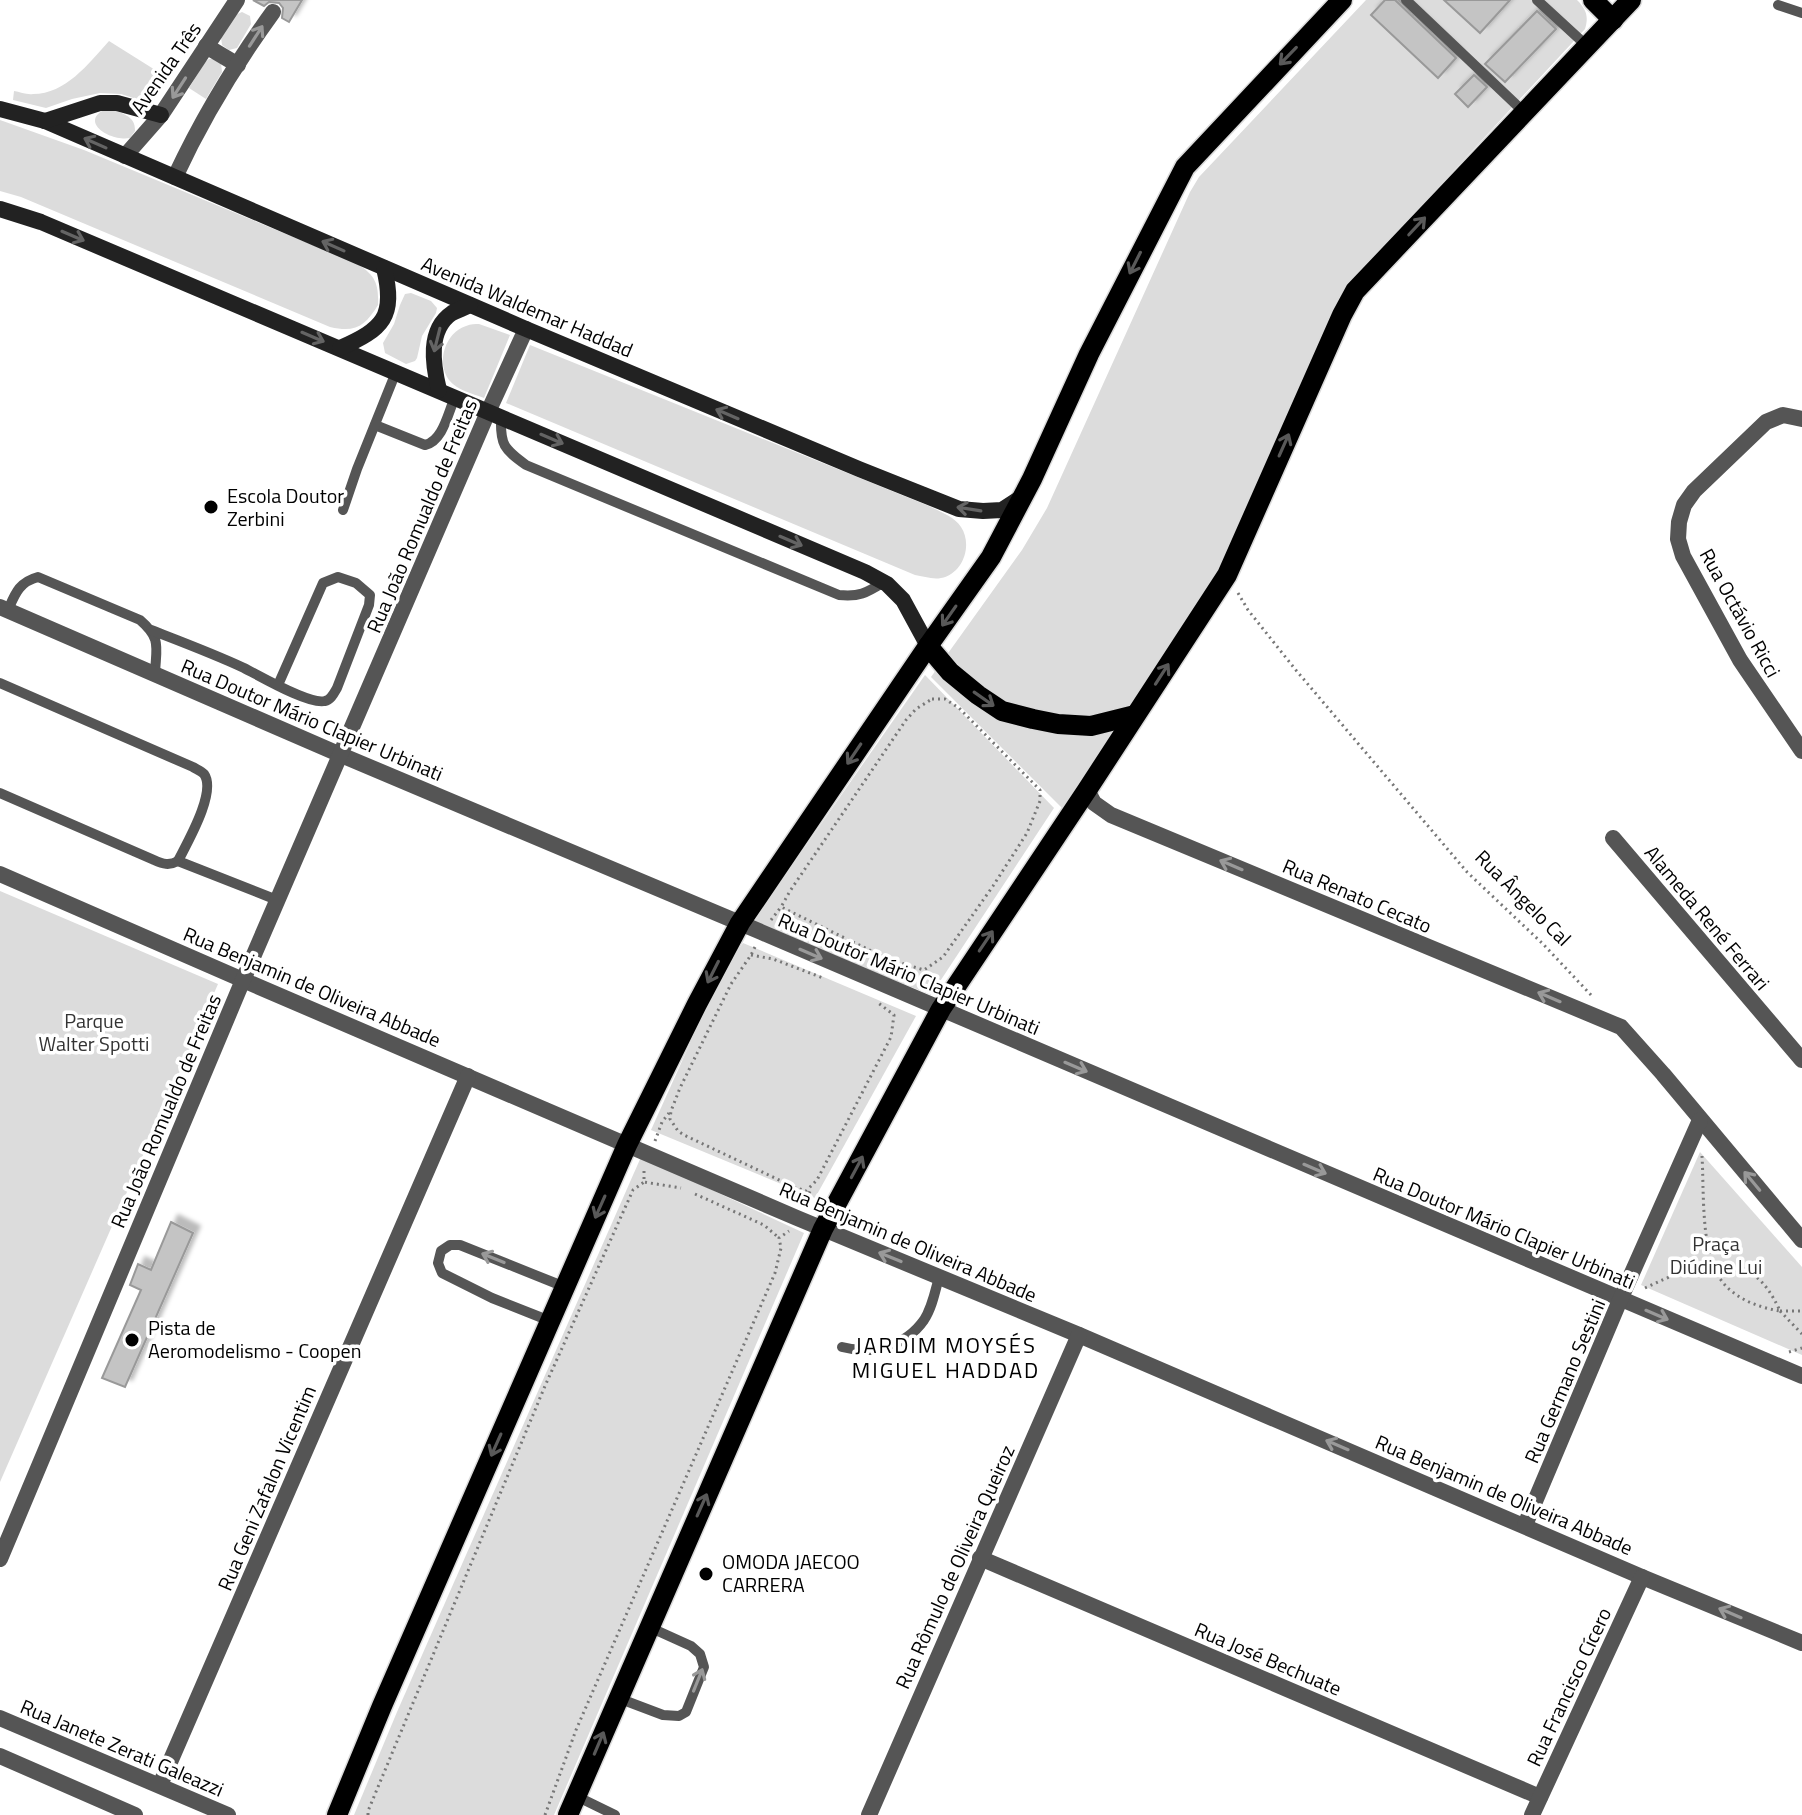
<svg xmlns="http://www.w3.org/2000/svg" width="1802" height="1815" font-family="'Titillium Web',sans-serif">
<style>
.green{fill:#dcdcdc}
.building{fill:#c4c4c4;stroke:#999;stroke-width:2;filter:url(#shadow)}
.lines{fill:none;stroke-linecap:round;stroke-linejoin:round}
.primary-casing{stroke:#dbdbdb;stroke-width:23}
.path{stroke:#777;stroke-width:3;stroke-dasharray:2 4;stroke-linecap:butt}
.service{stroke:#555;stroke-width:10}
.minor{stroke:#555;stroke-width:16}
.tertiary{stroke:#555;stroke-width:16}
.secondary{stroke:#222;stroke-width:16}
.primary{stroke:#000;stroke-width:20}
.oneway{stroke:#999}
.oneway2{stroke:#595959}
.oneway3{stroke:#646464}
.poi-dot{fill:#000;stroke:#fff;stroke-width:3}
.labels{text-anchor:middle;stroke-width:7;stroke-linejoin:round;paint-order:stroke}
.street-label{font-size:20px;fill:#000;stroke:#fff}
.poi-label{font-size:20px;fill:#000;stroke:#fff;text-anchor:start}
.park-label{font-size:20px;fill:#333;stroke:#fff}
.neighbourhood-label{font-size:22px;letter-spacing:2px;fill:#000;stroke:#fff}
</style>
<defs>
<filter id="shadow"><feDropShadow dx="7" dy="-7" stdDeviation="2" flood-color="#0004"/></filter>
</defs>
<rect width="100%" height="100%" fill="#fff"/>
<g class="green">
<path d="M 1366,0 L 1577,0 C 1586,9 1589,16 1585,29 L 1355,277 L 1290,410 L 1228,547 L 1217,579 L 1171,651 L 1062,808 L 931,677 L 1022,550 L 1047,508 L 1190,192 L 1199,177 Z"/>
<path d="M 242,12 L 250,16 L 251,24 L 237,48 L 229,50 L 222,45 L 221,37 L 235,15 Z"/>
<path d="M 109,41 L 168,78 L 152,104 L 121,94 L 100,93 L 72,99 L 46,108 L 13,100 L 14,91 C 20,92 27,95 33,94 C 66,94 88,64 109,41 Z"/>
<path d="M 209,59 L 213,59 L 221,63 L 222,72 L 206,99 L 189,88 L 205,62 Z"/>
<path d="M 108,108 C 120,113 136,115 135,131 L 130,138 C 111,142 76,121 108,108 Z"/>
<path d="M 0,120 L 84,150 L 356,263 C 375,275 379,283 378,305 C 365,326 356,333 330,327 L 21,197 L 0,191 Z"/>
<path d="M 411,293 L 431,301 L 437,308 L 436,313 L 422,336 L 417,358 L 415,361 L 406,364 L 385,353 L 383,343 L 394,324 L 400,305 L 405,294 Z"/>
<path d="M 479,324 L 510,335 L 484,398 C 472,393 458,391 449,380 C 436,362 445,333 466,326 C 471,324 475,324 479,324 Z"/>
<path d="M 530,345 L 929,506 C 940,512 954,516 961,527 C 973,545 963,574 941,578 C 933,580 923,576 915,575 L 506,403 Z"/>
<path d="M 925,675 L 1054,808 L 931,995 L 752,923 Z"/>
<path d="M 0,891 L 218,984 L 0,1482 Z"/>
<path d="M 743,943 L 916,1016 L 815,1198 L 651,1130 L 723,970 Z"/>
<path d="M 1700,1152 L 1802,1267 L 1802,1355 L 1641,1285 Z"/>
<path d="M 641,1157 L 804,1233 L 554,1815 L 354,1815 L 397,1712 Z"/>
</g>
<g class="building">
<path d="M 253,0 L 302,0 L 289,22 L 282,18 L 283,8 L 279,3 L 269,2 L 264,6 Z"/>
<path d="M 1385,0 L 1395,0 L 1456,58 L 1438,78 L 1371,15 Z"/>
<path d="M 1444,0 L 1510,0 L 1480,33 Z"/>
<path d="M 1537,11 L 1556,29 L 1505,82 L 1485,64 Z"/>
<path d="M 1474,75 L 1487,87 L 1468,107 L 1455,94 Z"/>
<path d="M 171,1222 L 193,1233 L 125,1387 L 102,1378 L 141,1290 L 130,1285 L 138,1264 L 151,1270 Z"/>
</g>
<g class="lines">
<defs>
<g id="primary">
<path d="M 1593,0 L 1613,20"/>
<path d="M 928,646 L 950,672 L 978,695 L 1002,711 L 1033,719 L 1058,724 L 1091,726 L 1135,715"/>
<path d="M 337,1815 L 382,1706 L 627,1145 L 697,1004 L 740,923 L 928,646 L 991,557 L 1032,479 L 1089,354 L 1185,167 L 1342,0"/>
<path d="M 568,1815 L 823,1229 L 941,1009 L 1087,790 L 1227,575 L 1342,315 L 1355,291 L 1631,0"/>
</g>
</defs>
<use href="#primary" class="primary-casing"/>
<g class="path">
<path d="M 1238,593 L 1248,610 L 1295,669 L 1467,872 L 1543,944 L 1591,995"/>
<path d="M 932,699 L 945,699 L 959,708 L 1040,790 L 1040,801 L 1027,833 L 993,886 L 943,957 L 924,970 L 888,959 L 781,907 L 790,891 L 906,720 L 916,709 Z"/>
<path d="M 771,920 L 781,907"/>
<path d="M 755,947 L 751,955 L 731,984 L 680,1088 L 671,1111 L 670,1119 L 678,1131 L 684,1135 L 794,1187 L 806,1191 L 817,1180 L 891,1037 L 894,1015 L 877,1002"/>
<path d="M 751,955 L 773,959 L 823,978"/>
<path d="M 655,1141 L 662,1122 L 669,1113"/>
<path d="M 644,1171 L 644,1182 L 681,1188"/>
<path d="M 695,1194 L 764,1225 L 779,1238"/>
<path d="M 804,1204 L 811,1189"/>
<path d="M 1645,1288 C 1700,1262 1749,1242 1780,1311 C 1756,1307 1730,1297 1717,1274 C 1701,1245 1704,1189 1702,1156"/>
<path d="M 1780,1311 L 1802,1334"/>
<path d="M 1780,1311 L 1802,1311"/>
<path d="M 1789,1352 L 1802,1348"/>
<path d="M 368,1815 L 368,1811 L 545,1386 L 633,1190 L 644,1182"/>
<path d="M 545,1815 L 576,1730 L 775,1273 L 781,1248 L 779,1238 L 789,1231"/>
</g>
<g class="service">
<path d="M 1406,0 L 1524,112"/>
<path d="M 1537,0 L 1587,46"/>
<path d="M 1778,5 L 1802,13"/>
<path d="M 501,417 C 500,445 504,449 526,465 L 839,595 C 860,597 866,593 884,582"/>
<path d="M 375,425 L 425,445 C 443,441 448,413 455,397"/>
<path d="M 343,510 L 357,469 L 396,372"/>
<path d="M 8,610 C 15,594 19,582 38,577 L 140,620 C 162,639 156,647 155,674"/>
<path d="M 151,630 C 182,642 214,654 244,668 C 260,676 309,705 325,701 C 331,700 334,693 337,688 L 369,605 L 370,595 L 356,583 L 338,577 L 323,583 L 278,685"/>
<path d="M 0,683 L 193,767 C 196,769 201,771 204,774 C 217,792 187,843 178,861 L 277,900"/>
<path d="M 0,793 L 154,860 C 163,864 169,866 178,861"/>
<path d="M 550,1321 L 492,1298 L 442,1273 L 438,1263 L 441,1251 L 450,1245 L 460,1245 L 565,1287"/>
<path d="M 842,1347 C 872,1355 905,1347 924,1320 C 932,1308 935,1292 939,1277"/>
<path d="M 618,1698 L 663,1715 L 679,1716 L 686,1712 L 704,1667 L 700,1654 L 691,1646 L 649,1627"/>
<path d="M 576,1796 L 615,1815"/>
</g>
<g class="minor">
<path d="M 206,46 L 238,65"/>
<path d="M 125,156 L 161,115 L 237,0"/>
<path d="M 175,177 C 202,119 236,63 273,12"/>
<path d="M 1802,419 L 1783,415 L 1766,422 L 1694,491 L 1684,505 L 1679,522 L 1678,539 L 1683,556 L 1740,660 L 1802,751"/>
<path d="M 0,607 L 341,755 L 761,932 L 1802,1376"/>
<path d="M 1087,790 L 1094,803 L 1111,815 L 1621,1027 L 1663,1074 L 1802,1240"/>
<path d="M 1613,838 L 1802,1060"/>
<path d="M 0,874 L 243,980 L 797,1218 L 1079,1335 L 1642,1577 L 1802,1643"/>
<path d="M 1525,1525 L 1620,1300 L 1700,1120"/>
<path d="M 980,1558 L 1540,1797"/>
<path d="M 0,1559 L 243,980 L 488,412 L 526,329"/>
<path d="M 0,1756 L 135,1815"/>
<path d="M 160,1785 L 468,1076"/>
<path d="M 869,1815 L 1079,1335"/>
<path d="M 1532,1815 L 1642,1577"/>
</g>
<path class="tertiary" d="M 0,1718 L 228,1815"/>
<g class="secondary">
<path d="M 0,109 L 45,121 L 526,329 L 859,469 L 959,509 L 983,511 L 1002,510 L 1022,497 L 1023,494"/>
<path d="M 45,121 L 100,103 L 117,103 L 161,115"/>
<path d="M 0,209 L 41,222 L 865,572 L 887,584 L 903,600 L 928,646"/>
<path d="M 340,348 C 383,329 396,317 384,268"/>
<path d="M 439,390 C 433,365 427,330 452,313 C 458,310 464,308 470,305"/>
</g>
<use href="#primary" class="primary"/>
</g>
<defs><path id="oneway-shaft" d="M-6 0H5M1.5-3L5.5 0L1.5 3" fill="none" stroke-width="1.6" stroke-linecap="round" stroke-linejoin="round" transform="scale(2)"/></defs>
<g class="oneway">
<use href="#oneway-shaft" transform="translate(256 36) rotate(-57)"/>
<use href="#oneway-shaft" transform="translate(179 88) rotate(123)"/>
<use href="#oneway-shaft" transform="translate(1231 865) rotate(-157)"/>
<use href="#oneway-shaft" transform="translate(811 954) rotate(23)"/>
<use href="#oneway-shaft" transform="translate(1549 997) rotate(-157)"/>
<use href="#oneway-shaft" transform="translate(1076 1067) rotate(23)"/>
<use href="#oneway-shaft" transform="translate(1315 1169) rotate(23)"/>
<use href="#oneway-shaft" transform="translate(1752 1181) rotate(-130)"/>
<use href="#oneway-shaft" transform="translate(890 1257) rotate(-158)"/>
<use href="#oneway-shaft" transform="translate(493 1258) rotate(-158)"/>
<use href="#oneway-shaft" transform="translate(1657 1315) rotate(23)"/>
<use href="#oneway-shaft" transform="translate(1337 1445) rotate(-157)"/>
<use href="#oneway-shaft" transform="translate(1730 1613) rotate(-157)"/>
<use href="#oneway-shaft" transform="translate(698 1680) rotate(-68)"/>
</g>
<g class="oneway2">
<use href="#oneway-shaft" transform="translate(1288 56) rotate(134)"/>
<use href="#oneway-shaft" transform="translate(1417 226) rotate(-47)"/>
<use href="#oneway-shaft" transform="translate(1135 263) rotate(117)"/>
<use href="#oneway-shaft" transform="translate(1284 445) rotate(-66)"/>
<use href="#oneway-shaft" transform="translate(949 616) rotate(125)"/>
<use href="#oneway-shaft" transform="translate(1162 674) rotate(-57)"/>
<use href="#oneway-shaft" transform="translate(984 699) rotate(35)"/>
<use href="#oneway-shaft" transform="translate(854 754) rotate(124)"/>
<use href="#oneway-shaft" transform="translate(986 941) rotate(-56)"/>
<use href="#oneway-shaft" transform="translate(713 972) rotate(117)"/>
<use href="#oneway-shaft" transform="translate(857 1167) rotate(-62)"/>
<use href="#oneway-shaft" transform="translate(600 1207) rotate(114)"/>
<use href="#oneway-shaft" transform="translate(496 1445) rotate(114)"/>
<use href="#oneway-shaft" transform="translate(702 1505) rotate(-66)"/>
<use href="#oneway-shaft" transform="translate(599 1743) rotate(-67)"/>
</g>
<g class="oneway3">
<use href="#oneway-shaft" transform="translate(95 143) rotate(-156)"/>
<use href="#oneway-shaft" transform="translate(73 236) rotate(23)"/>
<use href="#oneway-shaft" transform="translate(333 246) rotate(-156)"/>
<use href="#oneway-shaft" transform="translate(313 337) rotate(23)"/>
<use href="#oneway-shaft" transform="translate(437 340) rotate(104)"/>
<use href="#oneway-shaft" transform="translate(727 414) rotate(-157)"/>
<use href="#oneway-shaft" transform="translate(552 439) rotate(23)"/>
<use href="#oneway-shaft" transform="translate(969 509) rotate(-171)"/>
<use href="#oneway-shaft" transform="translate(791 541) rotate(23)"/>
</g>
<g class="poi-dot">
<circle cx="211" cy="507" r="8"/>
<circle cx="132" cy="1340" r="8"/>
<circle cx="706" cy="1574" r="8"/>
</g>
<g class="labels">
<g class="street-label">
<text transform="translate(166 68) rotate(-55)" y="7">Avenida Três</text>
<text transform="translate(527 307) rotate(23)" y="7">Avenida Waldemar Haddad</text>
<text transform="translate(422 516) rotate(-67)" y="7">Rua João Romualdo de Freitas</text>
<text transform="translate(1740 613) rotate(61)" y="7">Rua Octávio Ricci</text>
<text transform="translate(312 720) rotate(23)" y="7">Rua Doutor Mário Clapier Urbinati</text>
<text transform="translate(1357 896) rotate(23)" y="7">Rua Renato Cecato</text>
<text transform="translate(1523 898) rotate(45)" y="7">Rua Ângelo Cal</text>
<text transform="translate(1707 918) rotate(50)" y="7">Alameda René Ferrari</text>
<text transform="translate(909 974) rotate(23)" y="7">Rua Doutor Mário Clapier Urbinati</text>
<text transform="translate(312 987) rotate(23)" y="7">Rua Benjamin de Oliveira Abbade</text>
<text transform="translate(166 1111) rotate(-67)" y="7">Rua João Romualdo de Freitas</text>
<text transform="translate(1504 1228) rotate(23)" y="7">Rua Doutor Mário Clapier Urbinati</text>
<text transform="translate(908 1242) rotate(23)" y="7">Rua Benjamin de Oliveira Abbade</text>
<text transform="translate(1565 1381) rotate(-67)" y="7">Rua Germano Sestini</text>
<text transform="translate(267 1488) rotate(-67)" y="7">Rua Geni Zafalon Vicentim</text>
<text transform="translate(1504 1495) rotate(23)" y="7">Rua Benjamin de Oliveira Abbade</text>
<text transform="translate(955 1567) rotate(-66)" y="7">Rua Rômulo de Oliveira Queiroz</text>
<text transform="translate(1268 1659) rotate(23)" y="7">Rua José Bechuate</text>
<text transform="translate(1569 1687) rotate(-65)" y="7">Rua Francisco Cícero</text>
<text transform="translate(122 1748) rotate(23)" y="7">Rua Janete Zerati Galeazzi</text>
</g>
<g class="poi-label">
<text x="227" y="503">Escola Doutor<tspan x="227" dy="23">Zerbini</tspan></text>
<text x="148" y="1335">Pista de<tspan x="148" dy="23">Aeromodelismo - Coopen</tspan></text>
<text x="722" y="1569">OMODA JAECOO<tspan x="722" dy="23">CARRERA</tspan></text>
</g>
<g class="park-label">
<text x="94" y="1028">Parque<tspan x="94" dy="23">Walter Spotti</tspan></text>
<text x="1716" y="1251">Praça<tspan x="1716" dy="23">Diúdine Lui</tspan></text>
</g>
<g class="neighbourhood-label">
<text x="946" y="1353">JARDIM MOYSÉS<tspan x="946" dy="25">MIGUEL HADDAD</tspan></text>
</g>
</g>
</svg>
